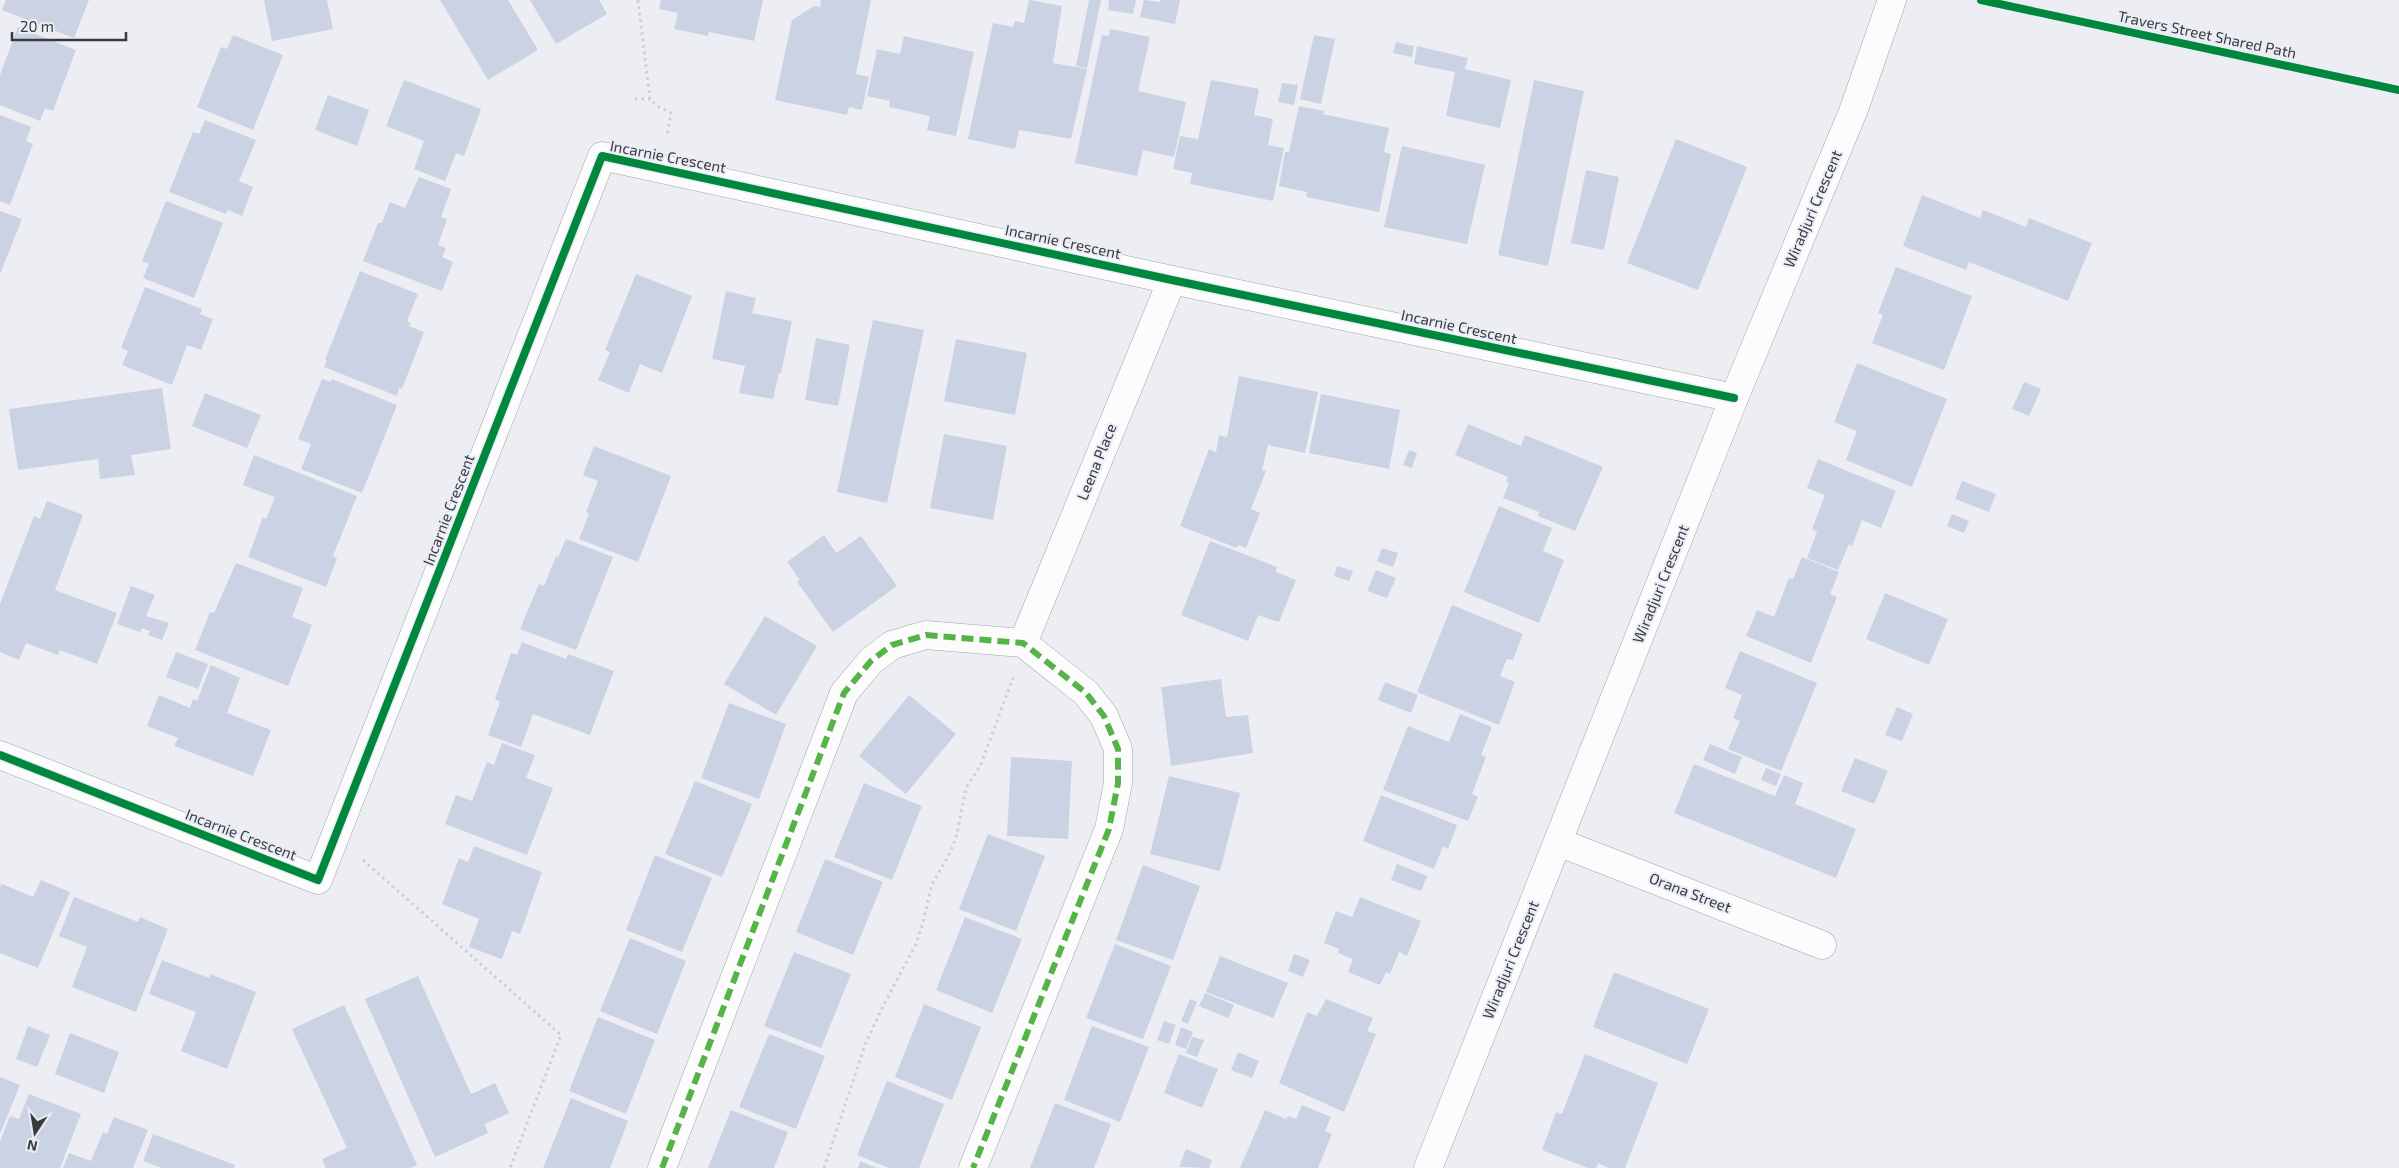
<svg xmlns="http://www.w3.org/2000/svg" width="2399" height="1168" font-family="'Exo 2',sans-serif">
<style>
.building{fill:#cbd2e4}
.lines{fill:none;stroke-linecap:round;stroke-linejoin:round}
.minor-casing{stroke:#a3a4a7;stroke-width:29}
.path{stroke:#cececf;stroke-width:3;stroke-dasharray:2.5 4;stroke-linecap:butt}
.minor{stroke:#fcfcfd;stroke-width:28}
.quiet{stroke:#56b347;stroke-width:6;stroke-dasharray:12 6;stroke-linecap:butt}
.cycleway-casing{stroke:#eaedf6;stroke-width:11}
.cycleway{stroke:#00873e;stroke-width:8}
.labels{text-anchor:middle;stroke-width:4;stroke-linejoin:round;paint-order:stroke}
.street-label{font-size:15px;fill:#3a3b3f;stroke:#eaedf6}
</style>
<rect width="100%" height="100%" fill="#edeef3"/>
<g class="building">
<path d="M 6,0 L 89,0 L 74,38 L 2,10 Z"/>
<path d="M 264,0 L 327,0 L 333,29 L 272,41 Z"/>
<path d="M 440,0 L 508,0 L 538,50 L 488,80 Z"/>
<path d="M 530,0 L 599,0 L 607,14 L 556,44 Z"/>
<path d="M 661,0 L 763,0 L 754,41 L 709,32 L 708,36 L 674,29 L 678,13 L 659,9 Z"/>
<path d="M 821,0 L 871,0 L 856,74 L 869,77 L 862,110 L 849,107 L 847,115 L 775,100 L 792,20 L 814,6 L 820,7 Z"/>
<path d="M 1029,0 L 1062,6 L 1053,63 L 1087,69 L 1071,139 L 1019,130 L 1015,149 L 968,139 L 993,23 L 1013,27 L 1015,21 L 1024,23 Z"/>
<path d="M 1089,0 L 1101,0 L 1087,68 L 1076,66 Z"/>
<path d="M 1109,0 L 1136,0 L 1133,14 L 1108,10 Z"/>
<path d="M 1144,0 L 1160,2 L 1161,0 L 1180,0 L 1175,24 L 1140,17 Z"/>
<path d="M 18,27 L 76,50 L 53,111 L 45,108 L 40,121 L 0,105 L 0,75 Z"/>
<path d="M 1110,29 L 1150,37 L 1138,91 L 1186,102 L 1174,157 L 1143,150 L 1137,176 L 1075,163 L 1102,35 L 1109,36 Z"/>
<path d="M 233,35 L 283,55 L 253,130 L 197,107 L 221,47 L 227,49 Z"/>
<path d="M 1314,35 L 1335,39 L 1321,104 L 1300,99 Z"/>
<path d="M 904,36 L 974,52 L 956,136 L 927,130 L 930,116 L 889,107 L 890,101 L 867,96 L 877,49 L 900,54 Z"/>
<path d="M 1396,42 L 1414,46 L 1412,57 L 1393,53 Z"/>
<path d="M 1417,46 L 1468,58 L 1465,69 L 1511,80 L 1500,128 L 1446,116 L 1455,72 L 1414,64 Z"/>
<path d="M 404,80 L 481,109 L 464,156 L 456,153 L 445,181 L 414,169 L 424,141 L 386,126 Z"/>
<path d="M 1211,80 L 1259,89 L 1254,115 L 1273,119 L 1268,145 L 1284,148 L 1273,201 L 1190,184 L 1192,173 L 1173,169 L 1180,136 L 1198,139 Z"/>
<path d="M 1534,80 L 1584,91 L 1548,266 L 1498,255 Z"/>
<path d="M 1282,83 L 1298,85 L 1294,105 L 1278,102 Z"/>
<path d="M 328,95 L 369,110 L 357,146 L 315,130 Z"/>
<path d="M 1299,106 L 1324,111 L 1323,114 L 1389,128 L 1384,152 L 1391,154 L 1379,212 L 1306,197 L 1307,192 L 1279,186 L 1285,152 L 1289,152 Z"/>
<path d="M 0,115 L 31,127 L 26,141 L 33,144 L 10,205 L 0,201 Z"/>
<path d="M 205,120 L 256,140 L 239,181 L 253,187 L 242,216 L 228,210 L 226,214 L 169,192 L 193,132 L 199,134 Z"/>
<path d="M 1676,139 L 1747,167 L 1698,290 L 1627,263 Z"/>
<path d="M 1402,146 L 1485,165 L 1467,244 L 1384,227 Z"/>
<path d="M 1586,170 L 1619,177 L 1604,250 L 1571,243 Z"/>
<path d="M 419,177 L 451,189 L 441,217 L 447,219 L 438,245 L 446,248 L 442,257 L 453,262 L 442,291 L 363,261 L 378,223 L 382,223 L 390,202 L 405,208 Z"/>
<path d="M 1922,195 L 1980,218 L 1983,210 L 2026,227 L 2029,218 L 2092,243 L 2068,301 L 1969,262 L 1966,270 L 1903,246 Z"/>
<path d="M 166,201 L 223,223 L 194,298 L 143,278 L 149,264 L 142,261 Z"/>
<path d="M 0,211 L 22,219 L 0,274 Z"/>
<path d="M 1896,267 L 1972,296 L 1944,370 L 1872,343 L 1883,315 L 1878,313 Z"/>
<path d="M 360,271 L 418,294 L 407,321 L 411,323 L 409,326 L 424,332 L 402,389 L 399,388 L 397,396 L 324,367 L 327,360 L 325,360 Z"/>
<path d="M 636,274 L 692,296 L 662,373 L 640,364 L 629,393 L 598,380 L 610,352 L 605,350 Z"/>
<path d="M 145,287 L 202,309 L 200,314 L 213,319 L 201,350 L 187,345 L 172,385 L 122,365 L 128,351 L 121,348 Z"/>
<path d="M 726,291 L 756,298 L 752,313 L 792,321 L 781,373 L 779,373 L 773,399 L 739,393 L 745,366 L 712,359 Z"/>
<path d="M 873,320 L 924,330 L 887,503 L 837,492 Z"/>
<path d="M 816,338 L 850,345 L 838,406 L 805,400 Z"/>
<path d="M 956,339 L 1027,353 L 1015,415 L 944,401 Z"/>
<path d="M 1857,363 L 1947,399 L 1912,487 L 1846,460 L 1857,431 L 1834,422 Z"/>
<path d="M 1239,376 L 1318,392 L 1305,453 L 1268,445 L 1262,470 L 1266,471 L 1251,509 L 1260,513 L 1246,548 L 1238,545 L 1237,548 L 1180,526 L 1209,449 L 1216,452 L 1219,435 L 1227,437 Z"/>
<path d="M 322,379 L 331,382 L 332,379 L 397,405 L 362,493 L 301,469 L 311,444 L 298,439 Z"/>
<path d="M 2024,382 L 2041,389 L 2029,416 L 2012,409 Z"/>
<path d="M 162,388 L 171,449 L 131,455 L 135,475 L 100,479 L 98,459 L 18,470 L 9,409 Z"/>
<path d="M 205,393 L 261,415 L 247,448 L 192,426 Z"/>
<path d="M 1321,394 L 1400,410 L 1389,469 L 1309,453 Z"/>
<path d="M 1468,424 L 1521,446 L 1525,435 L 1603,467 L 1575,531 L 1538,516 L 1539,512 L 1503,498 L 1509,483 L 1506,482 L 1508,477 L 1455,455 Z"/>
<path d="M 944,434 L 1007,446 L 993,520 L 930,508 Z"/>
<path d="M 594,446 L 671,476 L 638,562 L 579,539 L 589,514 L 586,512 L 598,481 L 583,475 Z"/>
<path d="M 1409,450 L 1417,453 L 1412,468 L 1403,465 Z"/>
<path d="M 254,455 L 357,496 L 333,556 L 337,558 L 326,587 L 248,557 L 263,517 L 266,519 L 275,497 L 243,485 Z"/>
<path d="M 1818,459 L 1896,491 L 1881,528 L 1862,520 L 1852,546 L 1849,544 L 1838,570 L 1807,558 L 1817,532 L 1812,529 L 1825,495 L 1807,488 Z"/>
<path d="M 1962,481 L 1996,494 L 1989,512 L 1955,499 Z"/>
<path d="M 47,501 L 83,515 L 55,590 L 117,613 L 97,664 L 60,650 L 58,655 L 26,643 L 19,660 L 0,652 L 0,604 L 34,516 L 40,519 Z"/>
<path d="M 1499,506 L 1552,528 L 1543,551 L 1564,560 L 1539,623 L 1464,592 Z"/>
<path d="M 1952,514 L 1969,521 L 1964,533 L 1947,526 Z"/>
<path d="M 824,535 L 836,553 L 861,536 L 897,586 L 833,632 L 797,582 L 800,580 L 787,562 Z"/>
<path d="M 566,539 L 613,557 L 576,650 L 520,629 L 539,584 L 544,586 L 556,556 L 558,557 Z"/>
<path d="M 1210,541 L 1277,567 L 1276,572 L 1296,580 L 1279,622 L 1258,615 L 1248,641 L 1181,615 Z"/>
<path d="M 1382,548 L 1398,553 L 1393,567 L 1377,561 Z"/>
<path d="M 1802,557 L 1839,572 L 1830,594 L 1837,597 L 1811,663 L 1746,636 L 1757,610 L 1774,617 L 1789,578 L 1793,579 Z"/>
<path d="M 236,563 L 303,588 L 292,617 L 312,625 L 288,686 L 195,650 L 210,612 L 214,613 Z"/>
<path d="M 1337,566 L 1353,571 L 1349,581 L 1334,576 Z"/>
<path d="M 1376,570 L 1396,578 L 1387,598 L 1367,591 Z"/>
<path d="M 131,586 L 155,595 L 146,616 L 169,623 L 162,640 L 148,635 L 150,631 L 142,628 L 140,632 L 117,624 Z"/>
<path d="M 1885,593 L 1948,619 L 1929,665 L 1866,639 Z"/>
<path d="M 1452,605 L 1523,634 L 1513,660 L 1507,659 L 1500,676 L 1515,682 L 1499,725 L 1417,692 Z"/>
<path d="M 765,616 L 817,646 L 776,715 L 724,684 Z"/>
<path d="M 522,642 L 566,659 L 568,654 L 614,671 L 590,735 L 533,714 L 521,747 L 488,735 L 500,702 L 495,699 L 511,653 L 517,655 Z"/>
<path d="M 1740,651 L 1817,683 L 1781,771 L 1728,749 L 1740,721 L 1733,718 L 1742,695 L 1725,688 Z"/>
<path d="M 176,652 L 208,664 L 198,689 L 166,677 Z"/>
<path d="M 211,665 L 240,678 L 227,713 L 271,730 L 253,776 L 174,746 L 178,738 L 147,726 L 159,695 L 190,708 L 193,699 L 197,701 Z"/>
<path d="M 1221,679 L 1226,717 L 1248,715 L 1253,753 L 1171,766 L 1161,687 Z"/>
<path d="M 1385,682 L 1418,695 L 1411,713 L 1378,700 Z"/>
<path d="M 909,695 L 956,734 L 906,794 L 859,756 Z"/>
<path d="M 729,703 L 786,724 L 759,799 L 701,778 Z"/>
<path d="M 1897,707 L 1913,714 L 1902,741 L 1885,735 Z"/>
<path d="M 1460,714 L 1492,727 L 1481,755 L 1486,757 L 1472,794 L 1478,797 L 1468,821 L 1383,790 L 1408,726 L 1449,742 Z"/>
<path d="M 502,743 L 535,755 L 526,778 L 553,788 L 527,855 L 445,824 L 456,795 L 472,801 L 487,762 L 494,765 Z"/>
<path d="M 1710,744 L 1742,757 L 1735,774 L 1703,760 Z"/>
<path d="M 1011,757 L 1072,761 L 1068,839 L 1007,836 Z"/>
<path d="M 1855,758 L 1888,771 L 1874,804 L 1841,791 Z"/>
<path d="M 1694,764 L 1775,796 L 1784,775 L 1803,783 L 1795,804 L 1856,829 L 1836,878 L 1674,813 Z"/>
<path d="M 1766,768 L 1781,774 L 1776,786 L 1761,780 Z"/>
<path d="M 1169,776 L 1240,793 L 1220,871 L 1150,854 Z"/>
<path d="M 695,781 L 752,804 L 722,877 L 665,854 Z"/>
<path d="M 864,783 L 922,806 L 892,880 L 834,857 Z"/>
<path d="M 1381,795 L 1457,825 L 1448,849 L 1443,846 L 1434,869 L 1363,841 Z"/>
<path d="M 988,834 L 1045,856 L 1016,931 L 959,909 Z"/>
<path d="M 474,846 L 542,872 L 520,934 L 512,931 L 502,959 L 469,947 L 479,919 L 442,904 L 459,858 L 468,862 Z"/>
<path d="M 655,855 L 712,878 L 682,952 L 626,930 Z"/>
<path d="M 825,859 L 883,882 L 853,955 L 796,932 Z"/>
<path d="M 1397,864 L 1427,876 L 1421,891 L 1391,880 Z"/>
<path d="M 1143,865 L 1200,886 L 1173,960 L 1116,940 Z"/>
<path d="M 41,880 L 70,892 L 38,968 L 0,953 L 0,887 L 2,884 L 33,897 Z"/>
<path d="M 74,897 L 138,922 L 140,917 L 168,929 L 136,1012 L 72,987 L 87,947 L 59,936 Z"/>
<path d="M 1360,897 L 1421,921 L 1407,956 L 1399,952 L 1390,974 L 1386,972 L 1380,985 L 1348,972 L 1353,959 L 1338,953 L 1339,949 L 1324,943 L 1336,911 L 1352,917 Z"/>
<path d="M 965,917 L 1022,939 L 992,1013 L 936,990 Z"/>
<path d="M 630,938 L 686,961 L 657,1034 L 600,1011 Z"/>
<path d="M 1115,944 L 1171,966 L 1143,1039 L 1086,1018 Z"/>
<path d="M 794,952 L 851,974 L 821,1048 L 764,1026 Z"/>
<path d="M 1294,954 L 1310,960 L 1303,977 L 1288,971 Z"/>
<path d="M 1220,956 L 1288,983 L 1273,1018 L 1206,992 Z"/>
<path d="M 162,960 L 209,978 L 210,974 L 256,992 L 227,1069 L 181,1051 L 196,1012 L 149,994 Z"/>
<path d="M 1614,972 L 1709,1009 L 1687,1064 L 1593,1027 Z"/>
<path d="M 418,976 L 471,1094 L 495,1083 L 509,1113 L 485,1124 L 488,1133 L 435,1157 L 365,999 Z"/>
<path d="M 1205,993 L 1234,1005 L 1228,1018 L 1199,1006 Z"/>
<path d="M 1190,999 L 1197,1002 L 1188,1024 L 1181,1021 Z"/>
<path d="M 1326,999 L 1373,1018 L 1367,1031 L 1376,1034 L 1344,1112 L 1279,1083 L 1307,1012 L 1317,1016 Z"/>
<path d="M 924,1004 L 981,1027 L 952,1100 L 895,1077 Z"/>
<path d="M 344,1005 L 417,1165 L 410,1168 L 326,1168 L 322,1159 L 347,1148 L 292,1029 Z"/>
<path d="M 598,1017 L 655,1040 L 626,1114 L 569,1091 Z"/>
<path d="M 1164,1021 L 1176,1025 L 1169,1044 L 1157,1040 Z"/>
<path d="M 28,1026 L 50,1035 L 37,1067 L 16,1059 Z"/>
<path d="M 1092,1026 L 1149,1047 L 1120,1122 L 1064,1100 Z"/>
<path d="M 1181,1027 L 1193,1032 L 1186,1049 L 1175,1045 Z"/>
<path d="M 70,1033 L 119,1052 L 104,1093 L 55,1074 Z"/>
<path d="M 769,1034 L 825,1056 L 796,1129 L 739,1107 Z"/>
<path d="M 1192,1037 L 1204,1040 L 1197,1057 L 1186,1053 Z"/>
<path d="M 1238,1052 L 1259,1061 L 1252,1078 L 1231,1070 Z"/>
<path d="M 1179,1054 L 1218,1069 L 1202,1108 L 1164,1093 Z"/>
<path d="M 1585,1054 L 1658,1083 L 1625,1168 L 1609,1168 L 1598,1163 L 1596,1168 L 1588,1168 L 1542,1150 L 1556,1112 L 1562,1114 Z"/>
<path d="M 0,1077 L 20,1085 L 0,1134 Z"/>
<path d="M 887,1081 L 944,1104 L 919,1168 L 889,1168 L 857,1155 Z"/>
<path d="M 29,1094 L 81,1114 L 60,1168 L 0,1168 L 0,1141 L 10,1116 L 19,1119 Z"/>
<path d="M 571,1098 L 628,1121 L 610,1168 L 543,1168 Z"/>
<path d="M 1055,1103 L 1111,1124 L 1094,1168 L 1030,1168 Z"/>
<path d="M 1302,1105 L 1331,1117 L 1325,1131 L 1332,1134 L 1318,1168 L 1240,1168 L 1265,1110 L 1286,1119 L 1288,1116 L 1296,1119 Z"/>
<path d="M 731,1110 L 788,1132 L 774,1168 L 708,1168 Z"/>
<path d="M 114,1117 L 148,1130 L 133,1168 L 63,1168 L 69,1153 L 91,1161 L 103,1132 L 107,1134 Z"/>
<path d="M 153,1134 L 235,1165 L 234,1168 L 162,1168 L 143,1161 Z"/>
<path d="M 1186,1149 L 1212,1160 L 1209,1168 L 1179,1167 Z"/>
<path d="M 860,1161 L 877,1168 L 858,1168 Z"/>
</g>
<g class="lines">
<defs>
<g id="minor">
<path d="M 1023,643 L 1172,280"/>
<path d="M 0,755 L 318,880 L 602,156 L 1172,280 L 1734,398"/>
<path d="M 1558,842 L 1822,945"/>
<path d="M 662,1168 L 844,693 L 871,661 L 892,645 L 926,635 L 1023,643 L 1086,693 L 1104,716 L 1118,749 L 1118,783 L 1109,829 L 973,1168"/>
<path d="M 1428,1168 L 1734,398 L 1854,109 L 1892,0"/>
</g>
</defs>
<use href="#minor" class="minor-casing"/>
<g class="path">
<path d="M 638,0 L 650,99 L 657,106 L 671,113 L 667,135"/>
<path d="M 635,99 L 650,99"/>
<path d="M 363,860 L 561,1035 L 510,1168"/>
<path d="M 824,1168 L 865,1045 L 882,1008 L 916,944 L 922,926 L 932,884 L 948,857 L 956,838 L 966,788 L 981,764 L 1013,678"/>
</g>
<use href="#minor" class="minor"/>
<path class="quiet" d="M 662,1168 L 844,693 L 871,661 L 892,645 L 926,635 L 1023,643 L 1086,693 L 1104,716 L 1118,749 L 1118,783 L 1109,829 L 973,1168"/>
<defs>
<g id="cycleway">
<path d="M 1981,0 L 2399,90"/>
<path d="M 0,755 L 318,880 L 602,156 L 1172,280 L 1734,398"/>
</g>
</defs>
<use href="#cycleway" class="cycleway-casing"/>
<use href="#cycleway" class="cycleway"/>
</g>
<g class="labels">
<g class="street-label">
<text transform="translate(2207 35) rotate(12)" y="5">Travers Street Shared Path</text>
<text transform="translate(668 157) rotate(11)" y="5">Incarnie Crescent</text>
<text transform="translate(1813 209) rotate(-67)" y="5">Wiradjuri Crescent</text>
<text transform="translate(1063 242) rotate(12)" y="5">Incarnie Crescent</text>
<text transform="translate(1459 327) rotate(12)" y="5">Incarnie Crescent</text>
<text transform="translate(1097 462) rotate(-68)" y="5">Leena Place</text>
<text transform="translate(449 510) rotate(-69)" y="5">Incarnie Crescent</text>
<text transform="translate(1661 584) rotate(-68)" y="5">Wiradjuri Crescent</text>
<text transform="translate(241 835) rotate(21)" y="5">Incarnie Crescent</text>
<text transform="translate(1690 893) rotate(21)" y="5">Orana Street</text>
<text transform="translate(1511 960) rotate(-68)" y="5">Wiradjuri Crescent</text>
</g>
</g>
<g transform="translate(35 1133) rotate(192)" stroke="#eaedf6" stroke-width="4" paint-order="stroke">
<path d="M0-4L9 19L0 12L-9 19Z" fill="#3a3b3f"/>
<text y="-8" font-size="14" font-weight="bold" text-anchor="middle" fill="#3a3b3f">N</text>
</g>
<path d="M12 32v8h114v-8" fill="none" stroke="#3a3b3f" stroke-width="2.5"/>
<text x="20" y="32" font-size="15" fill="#3a3b3f" stroke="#eaedf6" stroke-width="4" paint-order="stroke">20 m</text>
</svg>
